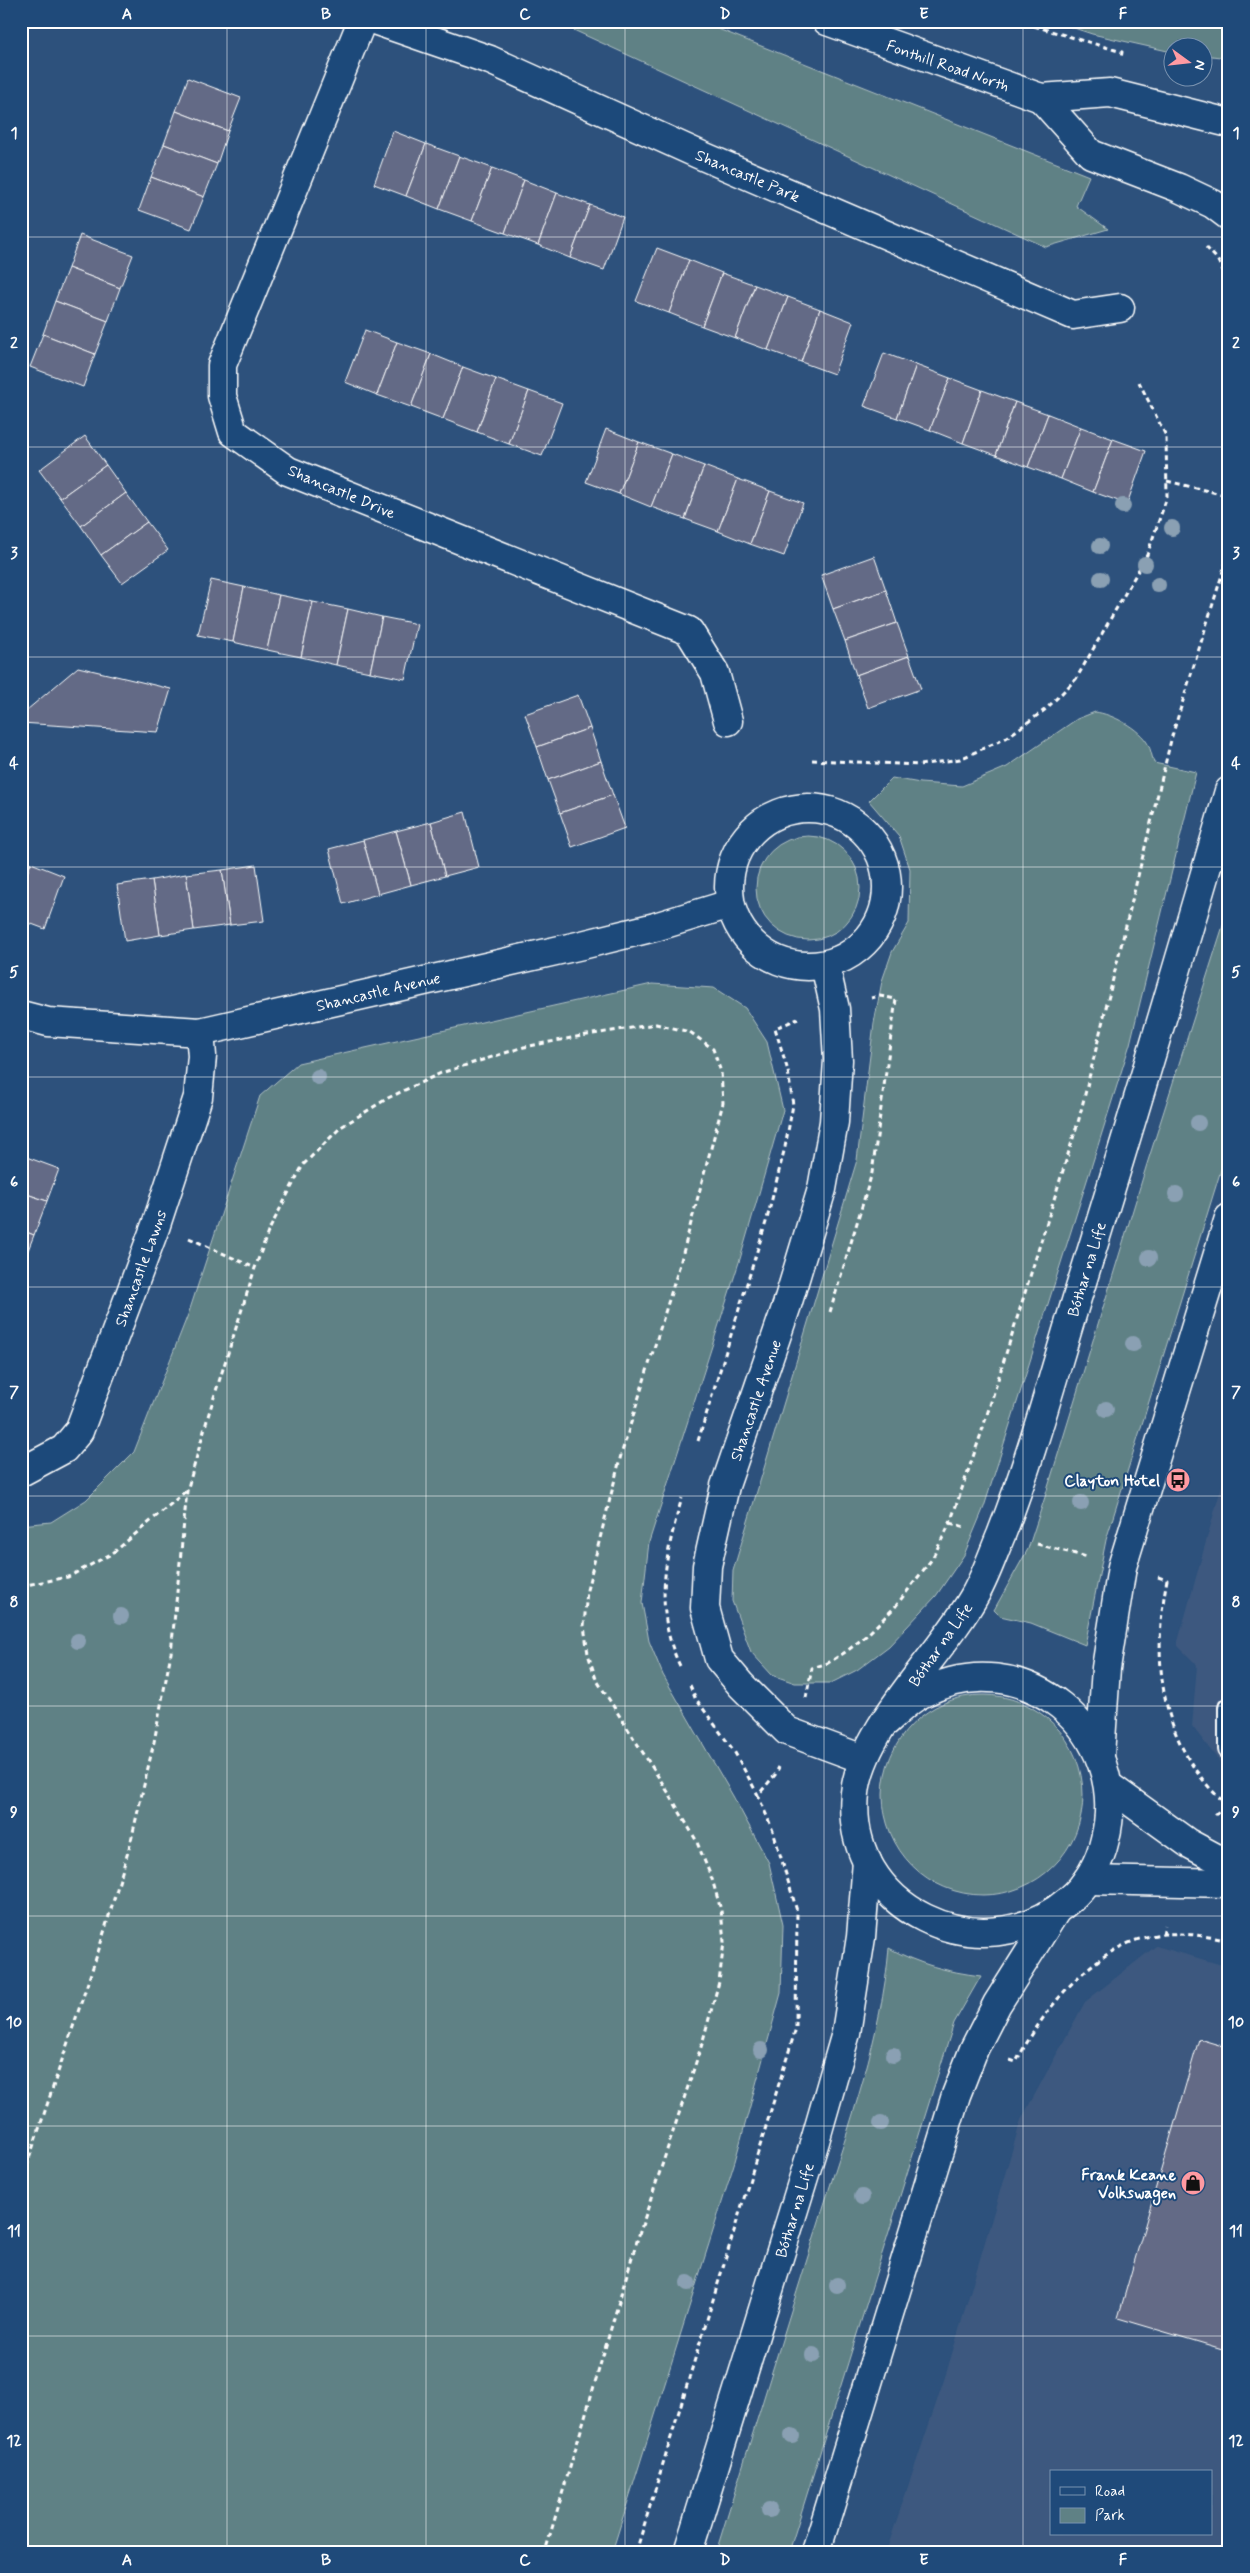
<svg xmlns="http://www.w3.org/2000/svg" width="1250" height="2573" font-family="Mynerve,sans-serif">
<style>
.built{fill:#3d597f;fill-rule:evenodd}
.green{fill:#5f8185;stroke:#afc0c2}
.building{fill:#636b86;stroke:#fff}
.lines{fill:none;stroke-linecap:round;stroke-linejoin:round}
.lane-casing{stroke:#fff;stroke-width:24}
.street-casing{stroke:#fff;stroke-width:31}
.secondary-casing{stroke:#fff;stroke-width:31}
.path{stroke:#fff;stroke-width:3;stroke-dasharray:5 4;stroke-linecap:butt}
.lane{stroke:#1f4a7a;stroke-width:20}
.street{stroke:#1f4a7a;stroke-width:28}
.secondary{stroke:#1f4a7a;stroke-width:28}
.tree{fill:#8aa0b3}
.grid{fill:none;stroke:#fff;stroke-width:1;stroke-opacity:0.55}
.labels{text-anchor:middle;stroke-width:4;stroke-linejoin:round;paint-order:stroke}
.street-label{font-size:16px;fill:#fff;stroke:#1f4a7a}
.poi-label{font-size:16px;font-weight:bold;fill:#fff;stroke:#1f4a7a;text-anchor:end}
.neatline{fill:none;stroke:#fff;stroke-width:2}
.grid-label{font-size:16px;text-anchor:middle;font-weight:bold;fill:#fff}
</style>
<rect width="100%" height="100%" fill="#2d517c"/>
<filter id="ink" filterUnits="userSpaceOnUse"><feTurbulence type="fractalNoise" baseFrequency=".02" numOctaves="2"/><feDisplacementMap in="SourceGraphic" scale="10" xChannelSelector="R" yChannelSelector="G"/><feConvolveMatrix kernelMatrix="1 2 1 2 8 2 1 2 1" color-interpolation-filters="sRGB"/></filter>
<g filter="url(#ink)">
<g class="built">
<path d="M 1229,1460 L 1229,1774 L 1192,1726 L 1197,1665 L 1177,1645 Z"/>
<path d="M 1156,1946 L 1229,1967 L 1229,2552 L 886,2552 L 946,2374 L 1021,2120 L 1085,2002 ZM 1051,2472 L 1211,2472 L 1211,2534 L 1051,2534 Z"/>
</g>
<g class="green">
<path d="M 554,21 L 698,21 L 1089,176 L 1076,206 L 1108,229 L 1046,247 Z"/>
<path d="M 1053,21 L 1229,21 L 1229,58 L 1203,55 L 1202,48 L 1172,48 L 1172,52 L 1092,34 Z"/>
<path d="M 1095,712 C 1112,714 1139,728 1148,744 C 1151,750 1152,757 1154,763 L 1196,772 L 1130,1044 L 984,1507 L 964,1555 L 936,1596 L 889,1646 L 857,1670 L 831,1683 L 795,1683 L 772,1675 L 751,1652 L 732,1601 L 733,1571 L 857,1160 L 874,1023 L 882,981 L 892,952 L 909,923 L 910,869 L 899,836 L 869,801 L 892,778 L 920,783 L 962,786 L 1007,767 L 1077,719 Z"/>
<circle cx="808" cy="888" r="52"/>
<path d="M 1229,907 L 1229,1144 L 1106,1540 L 1085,1645 L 1031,1623 L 1000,1616 L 994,1610 L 1028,1549 L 1045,1497 L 1147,1164 Z"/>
<path d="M 652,984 L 714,988 L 745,1008 L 767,1042 L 783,1110 L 740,1259 L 649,1542 L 642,1603 L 649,1641 L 663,1675 L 733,1796 L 769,1863 L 783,1925 L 781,1993 L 735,2161 L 612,2552 L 21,2552 L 21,1525 L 51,1522 L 86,1500 L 134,1452 L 189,1312 L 260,1096 L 298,1063 Z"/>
<circle cx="983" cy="1795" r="100"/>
<path d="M 889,1948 C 918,1964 948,1972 981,1976 L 954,2023 L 789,2552 L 716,2552 C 752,2436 788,2320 824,2205 C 850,2123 882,2034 889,1948 Z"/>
</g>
<g class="building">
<path d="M 188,78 L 241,98 L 228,131 L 176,111 Z"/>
<path d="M 176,111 L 228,131 L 217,164 L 164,144 Z"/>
<path d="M 393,131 L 426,144 L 406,196 L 374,184 Z"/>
<path d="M 164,144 L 217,164 L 204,197 L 151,177 Z"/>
<path d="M 426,144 L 459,156 L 439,209 L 406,196 Z"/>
<path d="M 459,156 L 492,168 L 472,221 L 439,209 Z"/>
<path d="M 492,168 L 524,180 L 505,233 L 472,221 Z"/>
<path d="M 151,177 L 204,197 L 191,229 L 139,210 Z"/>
<path d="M 524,180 L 557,193 L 538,245 L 505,233 Z"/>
<path d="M 557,193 L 590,205 L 570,258 L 538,245 Z"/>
<path d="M 590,205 L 623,217 L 604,270 L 570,258 Z"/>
<path d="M 80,235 L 133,255 L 120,288 L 68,268 Z"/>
<path d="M 657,248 L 689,260 L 669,313 L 636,301 Z"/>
<path d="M 689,260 L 722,273 L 702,326 L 669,313 Z"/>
<path d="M 68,268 L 120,288 L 108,321 L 55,301 Z"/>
<path d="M 722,273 L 755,285 L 735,338 L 702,326 Z"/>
<path d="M 755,285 L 788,297 L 768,350 L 735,338 Z"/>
<path d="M 788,297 L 820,309 L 801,362 L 768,350 Z"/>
<path d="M 55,301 L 108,321 L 95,354 L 43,334 Z"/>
<path d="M 820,309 L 853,322 L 834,374 L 801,362 Z"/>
<path d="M 365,330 L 397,342 L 377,395 L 345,382 Z"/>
<path d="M 43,334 L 95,354 L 83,387 L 30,367 Z"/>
<path d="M 397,342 L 431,354 L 411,407 L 377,395 Z"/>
<path d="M 884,353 L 916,365 L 897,418 L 864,406 Z"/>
<path d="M 431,354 L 463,367 L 443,419 L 411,407 Z"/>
<path d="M 916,365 L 950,378 L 930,430 L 897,418 Z"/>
<path d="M 463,367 L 496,379 L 477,432 L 443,419 Z"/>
<path d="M 950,378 L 982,390 L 963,443 L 930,430 Z"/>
<path d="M 496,379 L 529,391 L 509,444 L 477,432 Z"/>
<path d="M 982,390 L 1015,402 L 996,455 L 963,443 Z"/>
<path d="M 529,391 L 562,403 L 542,456 L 509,444 Z"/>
<path d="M 1015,402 L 1048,414 L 1028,467 L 996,455 Z"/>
<path d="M 1048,414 L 1081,427 L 1061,479 L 1028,467 Z"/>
<path d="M 1081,427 L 1113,439 L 1093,492 L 1061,479 Z"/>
<path d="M 606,429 L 639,442 L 619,494 L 586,482 Z"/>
<path d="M 85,436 L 106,465 L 60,498 L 39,470 Z"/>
<path d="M 1113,439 L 1146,451 L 1127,504 L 1093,492 Z"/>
<path d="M 639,442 L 672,454 L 651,507 L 619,494 Z"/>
<path d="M 672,454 L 704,466 L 685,519 L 651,507 Z"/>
<path d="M 106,465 L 126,493 L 81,526 L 60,498 Z"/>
<path d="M 704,466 L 738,479 L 718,531 L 685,519 Z"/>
<path d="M 738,479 L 770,491 L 750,544 L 718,531 Z"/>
<path d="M 770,491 L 803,503 L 784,556 L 750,544 Z"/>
<path d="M 126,493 L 147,522 L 101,555 L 81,526 Z"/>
<path d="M 147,522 L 168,550 L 122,583 L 101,555 Z"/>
<path d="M 874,556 L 886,590 L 833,609 L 821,575 Z"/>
<path d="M 211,580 L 244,587 L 233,642 L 198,635 Z"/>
<path d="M 244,587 L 279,595 L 267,650 L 233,642 Z"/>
<path d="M 886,590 L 897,623 L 845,641 L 833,609 Z"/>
<path d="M 279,595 L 313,602 L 301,657 L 267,650 Z"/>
<path d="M 313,602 L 348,609 L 336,665 L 301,657 Z"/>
<path d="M 348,609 L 382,617 L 370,672 L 336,665 Z"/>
<path d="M 382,617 L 417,624 L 405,679 L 370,672 Z"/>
<path d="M 897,623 L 909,656 L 856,675 L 845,641 Z"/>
<path d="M 909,656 L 921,689 L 868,708 L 856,675 Z"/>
<path d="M 78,667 L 171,689 L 158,732 L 21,723 L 21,715 Z"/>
<path d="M 578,695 L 590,728 L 537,747 L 525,714 Z"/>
<path d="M 590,728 L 601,761 L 548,780 L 537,747 Z"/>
<path d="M 601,761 L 613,795 L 560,813 L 548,780 Z"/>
<path d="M 613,795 L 625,828 L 572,847 L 560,813 Z"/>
<path d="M 465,812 L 479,867 L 445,876 L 431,822 Z"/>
<path d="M 431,822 L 445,876 L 411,885 L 396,831 Z"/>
<path d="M 396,831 L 411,885 L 378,894 L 363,840 Z"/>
<path d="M 363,840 L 378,894 L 343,904 L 329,849 Z"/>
<path d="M 21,860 L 31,863 L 21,889 Z"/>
<path d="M 31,863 L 64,876 L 45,929 L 21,920 L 21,889 Z"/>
<path d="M 256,865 L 264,921 L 230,925 L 222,870 Z"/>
<path d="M 222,870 L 230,925 L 194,930 L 186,874 Z"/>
<path d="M 186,874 L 194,930 L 160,935 L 152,880 Z"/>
<path d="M 152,880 L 160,935 L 125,941 L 117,885 Z"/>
<path d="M 21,1155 L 59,1169 L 47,1201 L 21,1192 Z"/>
<path d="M 21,1192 L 47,1201 L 34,1235 L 21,1230 Z"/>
<path d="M 21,1230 L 34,1235 L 21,1268 Z"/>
<path d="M 1199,2039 L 1229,2048 L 1229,2351 L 1118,2318 Z"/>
</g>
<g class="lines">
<defs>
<path id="lane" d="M 1229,1708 L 1229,1749"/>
<g id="street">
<path d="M 362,21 L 222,365 L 222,396 L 233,432 L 288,471 L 689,631 L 715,673 L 728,721"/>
<path d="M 377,21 L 490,60 L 698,154 L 1073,315 L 1120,308"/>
<circle cx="808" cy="887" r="79"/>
<path d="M 825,965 L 835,1009 L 838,1060 L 834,1122 L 822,1189 L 787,1305 L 725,1486 L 707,1566 L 705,1608 L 719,1659 L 741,1685 L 787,1731 L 863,1759"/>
<path d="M 21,1015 L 48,1022 L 200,1032 L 582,945 L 655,927 L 730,904"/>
<path d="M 21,1472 L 64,1449 L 79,1431 L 156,1225 L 198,1097 L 202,1056 L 200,1032"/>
<path d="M 1109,1786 L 1188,1843 L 1229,1865"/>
<path d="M 1087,1880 L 1229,1883"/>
</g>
<g id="secondary">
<path d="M 827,21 L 1041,98 L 1110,93 L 1229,123"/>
<path d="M 1041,98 L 1091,154 L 1179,188 L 1213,204 L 1229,216"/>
<path d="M 886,1722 C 897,1712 909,1700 921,1694 C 1022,1639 1132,1732 1105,1839 C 1100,1862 1087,1885 1069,1900 C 982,1975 843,1909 855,1793 C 861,1728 945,1651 976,1593 C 986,1575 993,1554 1001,1535 C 1033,1454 1055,1368 1081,1285 C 1132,1121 1181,956 1229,791"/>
<path d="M 1100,1755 L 1106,1668 L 1122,1567 L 1229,1218"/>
<path d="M 688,2552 L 815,2141 L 846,2033 L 861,1937 L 867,1861"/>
<path d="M 816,2552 L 956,2095 L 974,2049 L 997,2004 L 1055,1912"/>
</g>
</defs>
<use href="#lane" class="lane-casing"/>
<use href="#street" class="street-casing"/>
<use href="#secondary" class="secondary-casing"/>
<g class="path">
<path d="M 1017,21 L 1122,52 L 1121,58"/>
<path d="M 1206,247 L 1217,259 L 1229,282"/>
<path d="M 1167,481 L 1229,496"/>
<path d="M 812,760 L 919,765 L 960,759 L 1006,738 L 1046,709 L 1076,679 L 1147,555 L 1167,497 L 1166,436 L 1139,382"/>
<path d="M 189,1238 L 255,1268"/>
<path d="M 830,1312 L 872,1173 L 896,999 L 880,996 L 871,998"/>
<path d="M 698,1441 L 767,1219 L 785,1147 L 793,1105 L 788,1071 L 775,1028 L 798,1019"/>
<path d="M 950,1523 L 965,1527"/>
<path d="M 1037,1544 L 1087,1557"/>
<path d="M 1158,1577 L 1167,1580 C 1154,1646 1157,1716 1197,1772 C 1206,1784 1216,1797 1229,1805"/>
<path d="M 21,1586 L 68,1577 L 113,1553 L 186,1491"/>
<path d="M 680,1666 C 653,1610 665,1555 682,1498"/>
<path d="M 690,1685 L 696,1699 L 734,1751 L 758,1795"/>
<path d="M 806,1698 L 812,1668 L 828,1663 L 847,1651 L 867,1635 L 895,1607 L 932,1559 L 950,1523 L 981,1434 L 1079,1119 L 1172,736 L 1229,552"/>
<path d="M 1215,1815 L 1226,1804"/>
<path d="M 1163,1934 L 1165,1925"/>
<path d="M 1010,2060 L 1016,2062 C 1045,2007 1097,1940 1164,1934 C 1186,1933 1208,1936 1229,1941"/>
<path d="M 21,2183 L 100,1946 L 130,1845 L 154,1742 L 171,1653 L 187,1491 L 209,1413 L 255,1268 L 268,1232 L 303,1165 L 341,1127 L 388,1098 L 441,1073 L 524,1047 L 587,1035 L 656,1024 L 690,1032 L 713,1049 L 721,1072 L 723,1103 L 680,1264 L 621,1455 L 587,1590 L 584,1626 L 588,1654 L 596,1679 L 668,1792 L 696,1840 L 712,1879 L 721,1910 L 724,1942 L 719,1982 L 702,2044 L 635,2247 L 545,2552"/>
<path d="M 636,2552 L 796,2028 L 797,1911 L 773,1831 L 758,1795 L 775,1775 L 779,1767"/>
</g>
<use href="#lane" class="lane"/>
<use href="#street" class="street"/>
<use href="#secondary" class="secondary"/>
</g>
<g class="tree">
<circle cx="1123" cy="506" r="8"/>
<circle cx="1172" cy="528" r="8"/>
<circle cx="1100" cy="546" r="8"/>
<circle cx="1145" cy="564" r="8"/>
<circle cx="1101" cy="579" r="8"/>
<circle cx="1158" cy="585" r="8"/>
<circle cx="318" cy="1077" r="8"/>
<circle cx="1198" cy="1123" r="8"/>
<circle cx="1176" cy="1194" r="8"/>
<circle cx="1149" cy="1258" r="8"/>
<circle cx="1133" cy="1344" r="8"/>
<circle cx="1106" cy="1409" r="8"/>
<circle cx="1081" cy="1503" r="8"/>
<circle cx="121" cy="1616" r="8"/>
<circle cx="78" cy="1641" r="8"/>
<circle cx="761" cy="2050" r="8"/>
<circle cx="893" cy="2055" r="8"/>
<circle cx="881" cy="2123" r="8"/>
<circle cx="862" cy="2197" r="8"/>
<circle cx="688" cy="2283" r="8"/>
<circle cx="837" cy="2285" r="8"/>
<circle cx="813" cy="2355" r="8"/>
<circle cx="792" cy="2436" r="8"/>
<circle cx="769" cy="2510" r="8"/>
</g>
</g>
<path class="grid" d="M 227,21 L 227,2552M 426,21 L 426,2552M 625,21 L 625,2552M 824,21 L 824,2552M 1023,21 L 1023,2552M 21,237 L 1229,237M 21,447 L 1229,447M 21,657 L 1229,657M 21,867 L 1229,867M 21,1077 L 1229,1077M 21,1287 L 1229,1287M 21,1496 L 1229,1496M 21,1706 L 1229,1706M 21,1916 L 1229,1916M 21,2126 L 1229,2126M 21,2336 L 1229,2336"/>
<defs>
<symbol id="bus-disc" viewBox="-11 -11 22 22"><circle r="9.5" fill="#ff9aa2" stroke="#1f4a7a"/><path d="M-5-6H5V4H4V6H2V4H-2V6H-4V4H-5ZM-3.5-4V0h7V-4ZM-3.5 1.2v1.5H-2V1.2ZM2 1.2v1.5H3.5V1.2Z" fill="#111"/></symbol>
<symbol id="shop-disc" viewBox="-11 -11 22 22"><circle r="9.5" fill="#ff9aa2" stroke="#1f4a7a"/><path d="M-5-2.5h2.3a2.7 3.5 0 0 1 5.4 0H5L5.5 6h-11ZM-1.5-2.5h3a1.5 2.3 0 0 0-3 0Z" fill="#111"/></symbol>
</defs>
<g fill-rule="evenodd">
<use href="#bus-disc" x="1164" y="1466" width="28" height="28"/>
<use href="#shop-disc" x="1179" y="2169" width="28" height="28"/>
</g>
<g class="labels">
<g class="street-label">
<text transform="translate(948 65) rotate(19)" y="6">Fonthill Road North</text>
<text transform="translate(748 175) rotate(23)" y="6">Shancastle Park</text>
<text transform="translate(342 491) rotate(23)" y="6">Shancastle Drive</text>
<text transform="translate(378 991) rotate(-13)" y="6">Shancastle Avenue</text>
<text transform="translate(140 1268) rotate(-70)" y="6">Shancastle Lawns</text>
<text transform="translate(1086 1269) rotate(-73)" y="6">Bóthar na Life</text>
<text transform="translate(755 1400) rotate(-71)" y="6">Shancastle Avenue</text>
<text transform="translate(940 1644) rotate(-55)" y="6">Bóthar na Life</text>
<text transform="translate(794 2210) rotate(-73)" y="6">Bóthar na Life</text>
</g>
<g class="poi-label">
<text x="1160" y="1486">Clayton Hotel</text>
<text x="1176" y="2180">Frank Keane<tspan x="1176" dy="18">Volkswagen</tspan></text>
</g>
</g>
<rect width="1250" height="2573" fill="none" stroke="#1f4a7a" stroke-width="55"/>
<rect x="1050" y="2470" width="162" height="65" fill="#1f4a7a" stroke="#7992af"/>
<rect x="1060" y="2487" width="25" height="8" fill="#1f4a7a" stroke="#7992af"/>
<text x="1095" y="2496" font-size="15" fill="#ffffff">Road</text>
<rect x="1060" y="2508" width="25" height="15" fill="#5f8185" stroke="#7992af"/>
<text x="1095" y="2520" font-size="15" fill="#ffffff">Park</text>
<g transform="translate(1188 62) rotate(105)"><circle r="24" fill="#1f4a7a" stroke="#7992af"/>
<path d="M0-4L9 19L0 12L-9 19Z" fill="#ff9aa2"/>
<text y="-8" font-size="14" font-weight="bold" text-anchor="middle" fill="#ffffff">N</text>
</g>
<rect x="28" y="28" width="1194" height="2518" class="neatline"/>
<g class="grid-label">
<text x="127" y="19">A</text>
<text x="326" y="19">B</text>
<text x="525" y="19">C</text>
<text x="725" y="19">D</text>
<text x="924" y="19">E</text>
<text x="1123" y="19">F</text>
<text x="14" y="138">1</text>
<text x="1236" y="138">1</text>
<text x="14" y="348">2</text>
<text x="1236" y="348">2</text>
<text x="14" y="558">3</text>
<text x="1236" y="558">3</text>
<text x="14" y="768">4</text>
<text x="1236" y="768">4</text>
<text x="14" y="977">5</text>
<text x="1236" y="977">5</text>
<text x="14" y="1187">6</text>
<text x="1236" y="1187">6</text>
<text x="14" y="1397">7</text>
<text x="1236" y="1397">7</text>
<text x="14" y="1607">8</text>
<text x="1236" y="1607">8</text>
<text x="14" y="1817">9</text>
<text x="1236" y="1817">9</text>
<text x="14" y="2027">10</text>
<text x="1236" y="2027">10</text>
<text x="14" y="2236">11</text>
<text x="1236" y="2236">11</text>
<text x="14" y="2446">12</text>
<text x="1236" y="2446">12</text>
<text x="127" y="2565">A</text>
<text x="326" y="2565">B</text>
<text x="525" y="2565">C</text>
<text x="725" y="2565">D</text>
<text x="924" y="2565">E</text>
<text x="1123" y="2565">F</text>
</g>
</svg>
